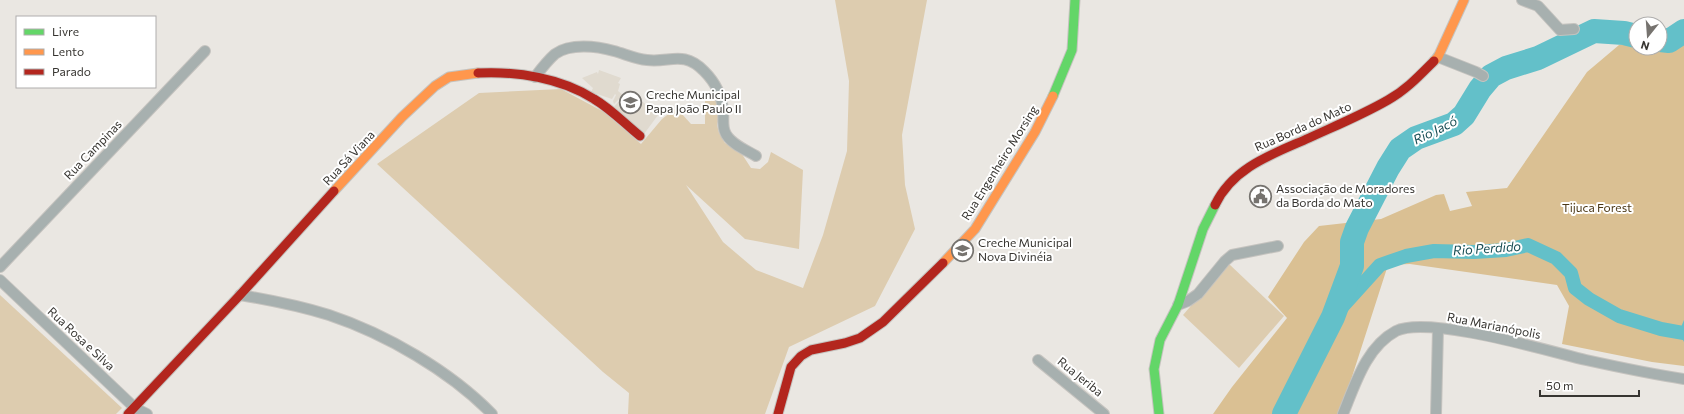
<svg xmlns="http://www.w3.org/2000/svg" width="1684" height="414" font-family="Commissioner,sans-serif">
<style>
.built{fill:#e0dacf}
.green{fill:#ddccaf}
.forest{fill:#dac093}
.water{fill:#63c0c9}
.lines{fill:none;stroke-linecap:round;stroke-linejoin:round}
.canal{stroke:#63c0c9;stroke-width:14}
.river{stroke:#63c0c9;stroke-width:24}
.street-casing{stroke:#c5c3bf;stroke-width:12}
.fast-casing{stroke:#c5c3bf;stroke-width:11}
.slow-casing{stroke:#c5c3bf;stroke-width:11}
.jam-casing{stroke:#c5c3bf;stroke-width:11}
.street{stroke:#a7b0af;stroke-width:10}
.fast{stroke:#63d668;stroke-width:9}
.slow{stroke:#ff974d;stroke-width:9}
.jam{stroke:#b3261e;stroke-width:9}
.labels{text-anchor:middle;stroke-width:4;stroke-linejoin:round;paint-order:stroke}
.poi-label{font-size:12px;fill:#373531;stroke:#fff;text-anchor:start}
.street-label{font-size:12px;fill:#373531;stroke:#fff}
.park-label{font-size:12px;fill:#4c3917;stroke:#fff}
.water-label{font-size:13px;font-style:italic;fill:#174d54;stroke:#fff}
</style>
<rect width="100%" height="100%" fill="#eae7e2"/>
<path class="built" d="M 599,70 L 621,78 L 618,83 L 620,84 L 618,91 L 624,96 L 629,90 L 658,115 L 644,134 L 613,108 L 621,99 L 620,98 L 614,104 L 613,101 L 616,95 L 615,94 L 612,99 L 591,92 L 593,88 L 582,78 L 597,72 L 598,74 Z"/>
<g class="green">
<path d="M 835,0 L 927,0 L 902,135 L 905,185 L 915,229 L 875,306 L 789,347 L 765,414 L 628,414 L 629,393 L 603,372 L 377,164 L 479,93 L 561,89 L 604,112 L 641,144 L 662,119 L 675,109 L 681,113 L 691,124 L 705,124 L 705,93 L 713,90 L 720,113 L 717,125 L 719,133 L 725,143 L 738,148 L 751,168 L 760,169 L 768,162 L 771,152 L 803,170 L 799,249 L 745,239 L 686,185 L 723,242 L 756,270 L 803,288 L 823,235 L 847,151 L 849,81 Z"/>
<path d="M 1228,263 L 1284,316 L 1239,368 L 1183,315 Z"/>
<path d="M 0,295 L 122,408 L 116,414 L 0,414 Z"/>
</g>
<path class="forest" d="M 1684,31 L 1684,366 L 1652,362 L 1562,344 L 1569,306 L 1557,285 L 1410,264 L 1388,265 L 1340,414 L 1213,414 L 1232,387 L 1287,318 L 1268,297 L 1304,242 L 1319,226 L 1381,219 L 1436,195 L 1444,194 L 1450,211 L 1472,206 L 1466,192 L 1507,188 L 1587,72 L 1619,45 L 1636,43 L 1636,48 L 1660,48 L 1660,41 L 1670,39 Z"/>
<path class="water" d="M 1684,320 L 1684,342 L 1679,332 Z"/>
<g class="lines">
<path class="canal" d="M 1333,317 L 1380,265 L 1406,256 L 1434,251 L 1474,252 L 1506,250 L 1528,245 L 1556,258 L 1571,273 L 1575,288 L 1589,299 L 1619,316 L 1661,329 L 1684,333"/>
<g class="river">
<path d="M 1660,40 L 1669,41 L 1684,31"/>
<path d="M 1284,414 L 1333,317 L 1352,266 L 1352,242 L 1357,228 L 1388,168 L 1400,149 L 1416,138 L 1454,124 L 1464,115 L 1480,89 L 1491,76 L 1506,68 L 1538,58 L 1594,31 L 1624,33 L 1636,36"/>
</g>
<defs>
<g id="street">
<path d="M 1522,0 L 1538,6 L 1560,30 L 1574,29"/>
<path d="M 1438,57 L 1476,72 L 1483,76"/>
<path d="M 535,77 C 541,69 547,61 555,54 C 570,43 597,46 614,51 C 625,54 636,59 647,60 C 670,63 683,50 704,71 C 715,82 722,95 723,111 C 724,118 722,125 725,132 C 729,143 746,150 756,156"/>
<path d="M 0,267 L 205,51"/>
<path d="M 0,280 L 135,408 L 147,414"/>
<path d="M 240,295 C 270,300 300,306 329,315 C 386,334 450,371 492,414"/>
<path d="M 1178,305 L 1188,301 L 1198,294 L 1225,261 L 1232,255 L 1278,246"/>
<path d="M 1038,360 L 1104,414"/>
<path d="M 1343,414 C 1355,385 1366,347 1396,331 C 1428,315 1548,351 1586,360 C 1618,367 1651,374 1684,379"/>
<path d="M 1436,414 L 1438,329"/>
</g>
<g id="fast">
<path d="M 1053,96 L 1072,50 L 1075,0"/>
<path d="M 1159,414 L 1154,369 L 1160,340 L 1178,305 L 1203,229 L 1215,205"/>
</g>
<g id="slow">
<path d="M 1434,61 L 1438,57 L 1464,0"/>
<path d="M 334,191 L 402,117 L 435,86 L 449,77 L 478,73"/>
<path d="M 943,263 L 975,229 L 1035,132 L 1053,96"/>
</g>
<g id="jam">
<path d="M 478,73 C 517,71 561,78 594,99 C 611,109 625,124 640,136"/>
<path d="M 1215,205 C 1233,167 1273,154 1309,138 C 1335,126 1362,115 1388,100 C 1406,90 1419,76 1434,61"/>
<path d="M 128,414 L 240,295 L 334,191"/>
<path d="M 778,414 L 791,367 L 801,356 L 811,350 L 845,343 L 860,338 L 883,322 L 943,263"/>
</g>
</defs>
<use href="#street" class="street-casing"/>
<use href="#fast" class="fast-casing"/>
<use href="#slow" class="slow-casing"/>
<use href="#jam" class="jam-casing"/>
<use href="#street" class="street"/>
<use href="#fast" class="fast"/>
<use href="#slow" class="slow"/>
<use href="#jam" class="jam"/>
</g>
<defs>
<symbol id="school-ring" viewBox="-11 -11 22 22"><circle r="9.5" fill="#fff" stroke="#76736f" stroke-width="1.5"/><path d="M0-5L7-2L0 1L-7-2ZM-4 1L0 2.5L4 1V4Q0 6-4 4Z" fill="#76736f"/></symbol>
<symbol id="civic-ring" viewBox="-11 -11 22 22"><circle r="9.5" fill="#fff" stroke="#76736f" stroke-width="1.5"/><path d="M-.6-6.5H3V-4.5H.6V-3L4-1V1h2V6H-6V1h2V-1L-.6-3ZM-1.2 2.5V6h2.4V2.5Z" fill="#76736f"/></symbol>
</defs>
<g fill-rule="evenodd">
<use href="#school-ring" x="618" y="90" width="25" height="25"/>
<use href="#civic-ring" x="1248" y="184" width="25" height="25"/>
<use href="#school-ring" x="950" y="238" width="25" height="25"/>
</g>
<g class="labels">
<g class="poi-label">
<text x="646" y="99">Creche Municipal<tspan x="646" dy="14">Papa João Paulo II</tspan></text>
<text x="1276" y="193">Associação de Moradores<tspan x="1276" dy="14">da Borda do Mato</tspan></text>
<text x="978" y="247">Creche Municipal<tspan x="978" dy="14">Nova Divinéia</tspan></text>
</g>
<g class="street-label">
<text transform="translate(1303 127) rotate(-24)" y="4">Rua Borda do Mato</text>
<text transform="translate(93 150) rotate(-46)" y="4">Rua Campinas</text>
<text transform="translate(349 158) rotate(-47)" y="4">Rua Sá Viana</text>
<text transform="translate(1000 163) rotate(-58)" y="4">Rua Engenheiro Morsing</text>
<text transform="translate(1494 326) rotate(11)" y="4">Rua Marianópolis</text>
<text transform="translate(81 339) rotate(43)" y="4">Rua Rosa e Silva</text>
<text transform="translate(1080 377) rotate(39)" y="4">Rua Jeriba</text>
</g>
<g class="park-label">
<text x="1597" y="212">Tijuca Forest</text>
</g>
<g class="water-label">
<text transform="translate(1435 130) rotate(-26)" y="5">Rio Jacó</text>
<text transform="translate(1487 248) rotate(-4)" y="5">Rio Perdido</text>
</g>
</g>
<rect x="16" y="16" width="140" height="72" fill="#ffffff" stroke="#afaead"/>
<rect x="24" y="29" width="20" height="6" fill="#63d668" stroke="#afaead"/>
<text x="52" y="36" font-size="12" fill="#373531">Livre</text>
<rect x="24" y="49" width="20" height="6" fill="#ff974d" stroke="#afaead"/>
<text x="52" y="56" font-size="12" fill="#373531">Lento</text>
<rect x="24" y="69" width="20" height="6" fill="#b3261e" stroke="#afaead"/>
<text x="52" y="76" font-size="12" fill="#373531">Parado</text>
<g transform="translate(1648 36) rotate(197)"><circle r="19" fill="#ffffff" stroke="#afaead"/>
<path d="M0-3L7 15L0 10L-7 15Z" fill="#76736f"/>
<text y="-6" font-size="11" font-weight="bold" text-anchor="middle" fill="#373531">N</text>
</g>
<path d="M1540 390v6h99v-6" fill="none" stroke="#373531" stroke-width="2"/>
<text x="1546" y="390" font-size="12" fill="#373531" stroke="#ffffff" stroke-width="3" paint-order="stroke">50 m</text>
</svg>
